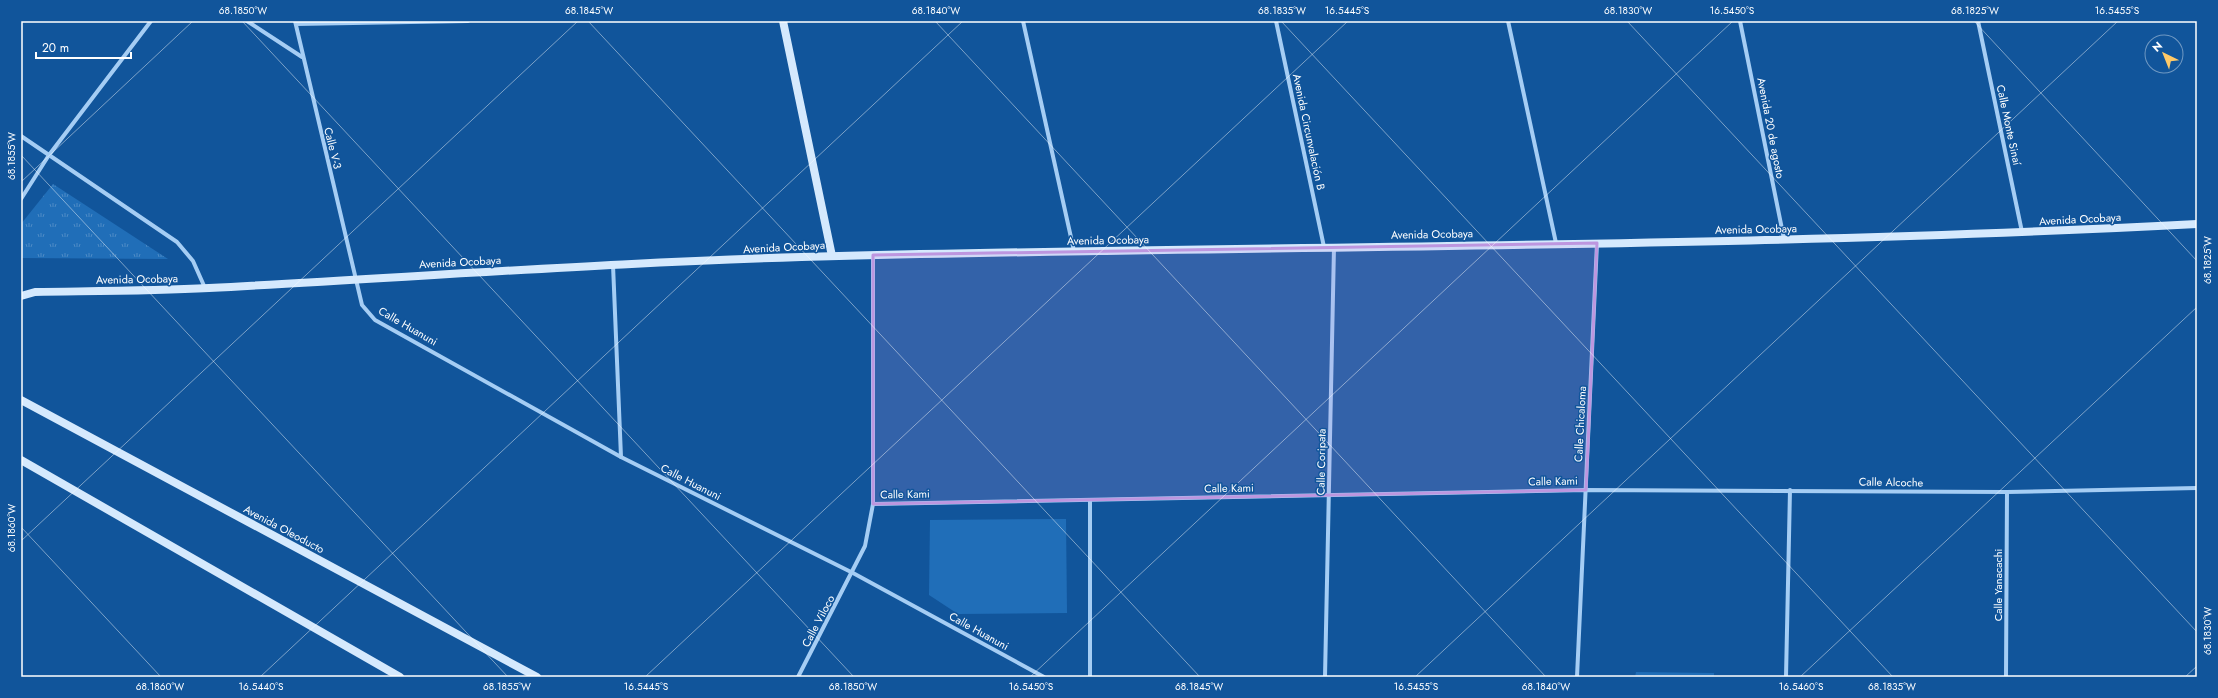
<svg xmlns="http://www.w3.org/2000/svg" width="2218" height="698" font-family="Jost,sans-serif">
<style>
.grass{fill:#206eb8}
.park{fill:url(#park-tufts)}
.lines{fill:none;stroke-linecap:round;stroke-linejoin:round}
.street{stroke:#a5cdf4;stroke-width:4}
.secondary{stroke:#d5e9fd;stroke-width:8}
.marked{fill:#bd96df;fill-opacity:0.2;stroke:#bd96df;stroke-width:3;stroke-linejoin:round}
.ticks{fill:none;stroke:#fff;stroke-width:1;stroke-opacity:0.45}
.labels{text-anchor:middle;stroke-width:3;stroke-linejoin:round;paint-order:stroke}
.street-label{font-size:11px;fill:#fff;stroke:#11559b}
.neatline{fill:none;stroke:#fff;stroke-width:1.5}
.ticks-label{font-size:10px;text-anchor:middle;fill:#fff}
</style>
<defs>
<pattern id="park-tufts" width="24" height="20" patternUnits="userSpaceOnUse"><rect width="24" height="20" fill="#206eb8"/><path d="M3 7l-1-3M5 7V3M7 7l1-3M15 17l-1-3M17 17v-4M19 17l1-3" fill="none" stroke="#4d8bc6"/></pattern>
</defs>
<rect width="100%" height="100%" fill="#11559b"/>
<g class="grass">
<path d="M 1066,519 L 1067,613 L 958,614 L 929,595 L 930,520 Z"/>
<path d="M 1636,672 L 1714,673 L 1714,677 L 1635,677 Z"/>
</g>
<path class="park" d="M 53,184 L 168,259 L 21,258 L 21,224 Z"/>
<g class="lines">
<g class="street">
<path d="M 247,21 L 302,57"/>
<path d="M 295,21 L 362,305 L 375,320 L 621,457 L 853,573 L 1044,677"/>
<path d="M 1023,21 L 1074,251"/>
<path d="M 1276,21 L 1324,247"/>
<path d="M 1508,21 L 1556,243"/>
<path d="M 1740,21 L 1784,239"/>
<path d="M 1978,21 L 2022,232"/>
<path d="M 296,24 L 468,21"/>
<path d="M 21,136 L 177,242 L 193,261 L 205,288"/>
<path d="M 21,199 L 49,155 L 151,21"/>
<path d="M 613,265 L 621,457"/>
<path d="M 1090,500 L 1090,677"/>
<path d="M 873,504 L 1586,490 L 2007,492 L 2197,488"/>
<path d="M 798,677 L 865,546 L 873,504 L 873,255"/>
<path d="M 1325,677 L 1334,247"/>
<path d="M 1577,677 L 1597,243"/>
<path d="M 1786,677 L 1790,490"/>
<path d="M 2006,677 L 2007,492"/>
</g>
<g class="secondary">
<path d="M 783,21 L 832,256"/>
<path d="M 21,296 L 35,292 C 93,291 151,291 209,288 C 419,277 629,261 839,256 C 1292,245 1745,248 2197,224"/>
<path d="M 21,400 L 537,677"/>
<path d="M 21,460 L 400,677"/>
</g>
</g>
<path class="marked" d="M 1597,243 L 1586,490 L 873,504 L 873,255 Z"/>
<path class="ticks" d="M 242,21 L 854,677M 588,21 L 1200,677M 935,21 L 1546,677M 1281,21 L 1893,677M 1627,21 L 2197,632M 1974,21 L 2197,261M 21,155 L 508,677M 21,182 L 193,21M 21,527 L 161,677M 21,541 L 578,21M 260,677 L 963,21M 645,677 L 1348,21M 1030,677 L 1733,21M 1415,677 L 2118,21M 1800,677 L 2197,307M 2185,677 L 2197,666"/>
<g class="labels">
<g class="street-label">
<text transform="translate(2009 125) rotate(78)" y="4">Calle Monte Sinaí</text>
<text transform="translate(1771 128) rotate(79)" y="4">Avenida 20 de agosto</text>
<text transform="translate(1309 132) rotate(78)" y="4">Avenida Circunvalación B</text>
<text transform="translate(333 148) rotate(76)" y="4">Calle V-3</text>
<text transform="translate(2080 219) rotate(-3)" y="4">Avenida Ocobaya</text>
<text transform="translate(1756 229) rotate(-1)" y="4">Avenida Ocobaya</text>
<text transform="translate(1432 234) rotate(-1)" y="4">Avenida Ocobaya</text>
<text transform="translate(1108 240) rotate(-1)" y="4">Avenida Ocobaya</text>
<text transform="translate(784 247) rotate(-3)" y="4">Avenida Ocobaya</text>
<text transform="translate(460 262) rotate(-3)" y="4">Avenida Ocobaya</text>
<text transform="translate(137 279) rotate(-1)" y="4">Avenida Ocobaya</text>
<text transform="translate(408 326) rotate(30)" y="4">Calle Huanuni</text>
<text transform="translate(1580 424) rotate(-87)" y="4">Calle Chicaloma</text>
<text transform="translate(1321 462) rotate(-89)" y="4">Calle Coripata</text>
<text transform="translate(1553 481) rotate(-1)" y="4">Calle Kami</text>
<text transform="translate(691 482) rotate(27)" y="4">Calle Huanuni</text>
<text transform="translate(1891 482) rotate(1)" y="4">Calle Alcoche</text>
<text transform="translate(1229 488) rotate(-1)" y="4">Calle Kami</text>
<text transform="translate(905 494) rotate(-1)" y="4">Calle Kami</text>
<text transform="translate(284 529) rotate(28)" y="4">Avenida Oleoducto</text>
<text transform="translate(1998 585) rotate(-90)" y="4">Calle Yanacachi</text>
<text transform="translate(818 621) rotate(-62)" y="4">Calle Viloco</text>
<text transform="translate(979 631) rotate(29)" y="4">Calle Huanuni</text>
</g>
</g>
<rect width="2218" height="698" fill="none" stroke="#11559b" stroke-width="44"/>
<g transform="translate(2164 54) rotate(317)"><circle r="19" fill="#11559b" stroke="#7099c3"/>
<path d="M0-3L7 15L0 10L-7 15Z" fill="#ffca68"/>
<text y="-6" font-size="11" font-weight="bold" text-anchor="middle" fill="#ffffff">N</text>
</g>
<path d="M36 52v6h95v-6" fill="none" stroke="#ffffff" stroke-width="2"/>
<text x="42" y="52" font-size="12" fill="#ffffff" stroke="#11559b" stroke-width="3" paint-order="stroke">20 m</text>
<rect x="22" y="22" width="2174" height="654" class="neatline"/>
<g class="ticks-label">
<text x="243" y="14">68.1850°W</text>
<text x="589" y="14">68.1845°W</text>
<text x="936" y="14">68.1840°W</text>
<text x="1282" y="14">68.1835°W</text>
<text x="1347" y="14">16.5445°S</text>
<text x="1628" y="14">68.1830°W</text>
<text x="1732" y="14">16.5450°S</text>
<text x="1975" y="14">68.1825°W</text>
<text x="2117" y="14">16.5455°S</text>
<text transform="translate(11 156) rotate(-90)" y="4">68.1855°W</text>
<text transform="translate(2207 260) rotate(-90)" y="4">68.1825°W</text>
<text transform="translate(11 528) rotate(-90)" y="4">68.1860°W</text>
<text transform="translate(2207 631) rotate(-90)" y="4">68.1830°W</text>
<text x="160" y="690">68.1860°W</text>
<text x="261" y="690">16.5440°S</text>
<text x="507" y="690">68.1855°W</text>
<text x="646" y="690">16.5445°S</text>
<text x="853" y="690">68.1850°W</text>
<text x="1031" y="690">16.5450°S</text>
<text x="1199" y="690">68.1845°W</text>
<text x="1416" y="690">16.5455°S</text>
<text x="1546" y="690">68.1840°W</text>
<text x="1801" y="690">16.5460°S</text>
<text x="1892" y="690">68.1835°W</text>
</g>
</svg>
